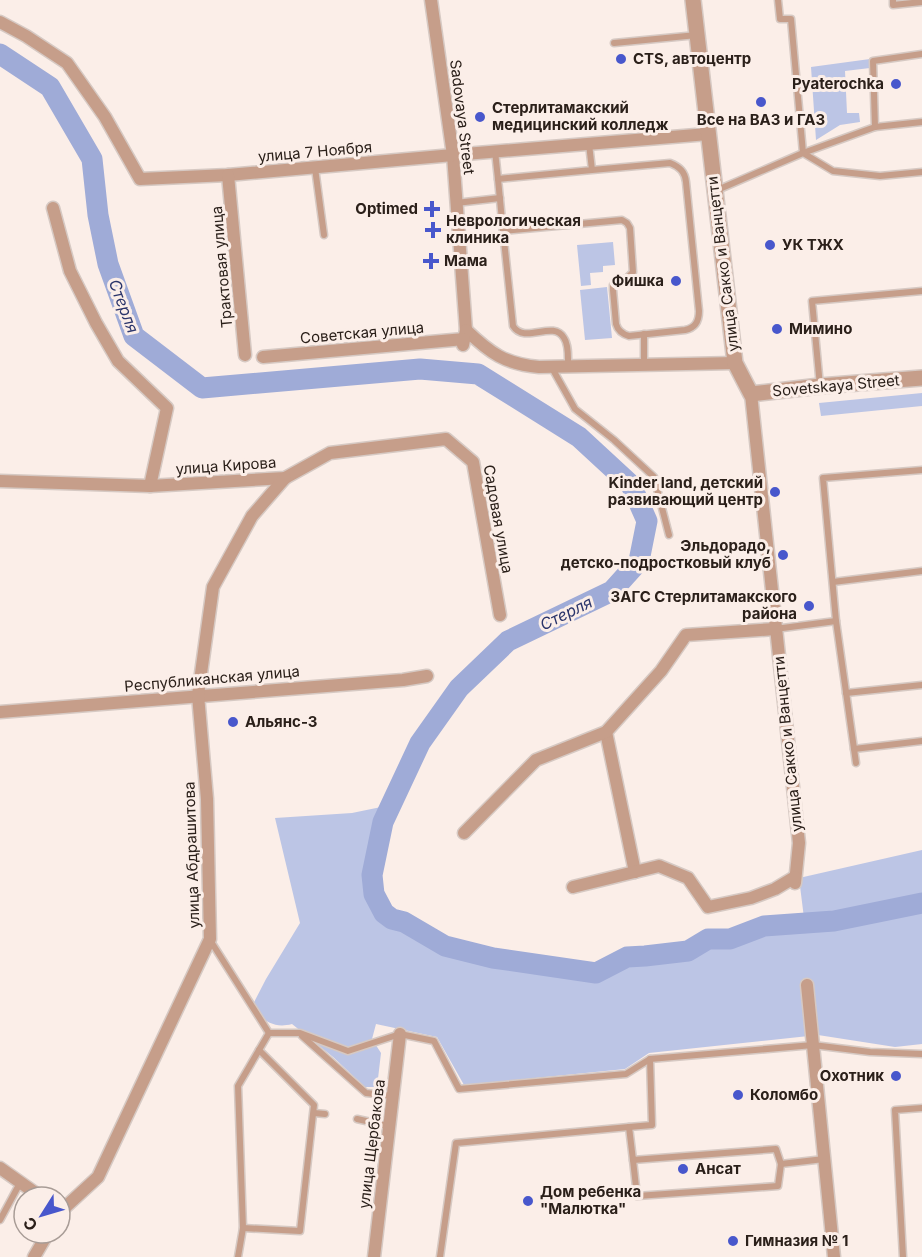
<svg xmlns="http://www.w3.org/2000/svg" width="922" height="1257" font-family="Inter,sans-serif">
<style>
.green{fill:#bcc5e5}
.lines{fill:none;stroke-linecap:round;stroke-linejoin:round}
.river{stroke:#9fabd7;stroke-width:21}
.service-casing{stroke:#d6c9c3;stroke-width:9}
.minor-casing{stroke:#d6c9c3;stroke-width:15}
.tertiary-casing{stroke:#d6c9c3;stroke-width:18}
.service{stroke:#c69e8a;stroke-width:6}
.minor{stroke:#c69e8a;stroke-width:12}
.tertiary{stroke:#c69e8a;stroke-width:15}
.poi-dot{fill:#4857cc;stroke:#fbeee8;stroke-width:2}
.labels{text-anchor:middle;stroke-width:6;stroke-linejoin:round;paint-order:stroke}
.poi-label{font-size:15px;font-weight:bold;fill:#2b201a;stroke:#fbeee8;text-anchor:start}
.street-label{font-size:15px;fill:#2b201a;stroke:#fbeee8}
.water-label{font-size:16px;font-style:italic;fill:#2b356b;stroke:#fbeee8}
</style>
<rect width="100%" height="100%" fill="#fbeee8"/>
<g class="green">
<path d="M 870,59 L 870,68 L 845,71 L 847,113 L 859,113 L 860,122 L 840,125 L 816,140 L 811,67 Z"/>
<path d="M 613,242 L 615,265 L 603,266 L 603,272 L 590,273 L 591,285 L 581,286 L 577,245 Z"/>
<path d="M 607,287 L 612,338 L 585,340 L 580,290 Z"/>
<path d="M 922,393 L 922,406 L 821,416 L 819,403 Z"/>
<path d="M 381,807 L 366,874 L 368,899 L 383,921 L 405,929 L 442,952 L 478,961 L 580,975 L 596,980 L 627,964 L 687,959 L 709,946 L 729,945 L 766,932 L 836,926 L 922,910 L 922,1044 L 895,1047 L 818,1035 L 649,1053 L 625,1069 L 464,1085 L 437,1037 L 376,1024 L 372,1039 L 381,1053 L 377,1087 L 365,1087 L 333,1057 L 292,1024 C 273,1029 265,1020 250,1010 L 266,979 L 300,923 L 275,818 L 352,813 Z"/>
<path d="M 922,850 L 922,897 L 804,918 L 799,878 Z"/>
</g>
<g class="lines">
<path class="river" d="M 0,54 L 50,87 L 92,159 L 98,215 L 108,264 L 134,336 L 202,388 L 420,369 L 478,374 L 579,437 L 631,485 L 647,521 L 639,561 L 612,591 L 508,641 L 459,688 L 420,743 L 383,822 L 372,875 L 374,894 L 384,913 L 392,919 L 404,922 L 445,946 L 493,958 L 596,973 L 627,957 L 645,956 L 688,951 L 708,939 L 730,939 L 764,926 L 834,921 L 922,903"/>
<defs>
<g id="service">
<path d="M 778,0 L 780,19 L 791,19 L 803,153 L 833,171 L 880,176 L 922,172"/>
<path d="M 893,0 L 893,5 L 922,2"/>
<path d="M 614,43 L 697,35"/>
<path d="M 875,127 L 922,122"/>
<path d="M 589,144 L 592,170 L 670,163 C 680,167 685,172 686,182 L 699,311 C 699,322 695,328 685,330 L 629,336 C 622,334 618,331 616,324 L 613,290 L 613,285 L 617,280 L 627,278 L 633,272 L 630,228 L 627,223 L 622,220 L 503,231 L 498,179 L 592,170"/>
<path d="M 495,151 L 498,179"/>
<path d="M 315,168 L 324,235"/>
<path d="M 715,191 L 803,153 L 875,127 L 873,61 L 922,54"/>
<path d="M 456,203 L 500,198"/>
<path d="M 503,231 L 513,326 C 525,345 553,319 564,338 C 569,345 568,358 568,366"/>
<path d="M 644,365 L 644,334"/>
<path d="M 552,368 L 575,409 L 614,440 L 654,477 L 669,535"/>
<path d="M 820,386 L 812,301 L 922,291"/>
<path d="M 833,582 L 922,571"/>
<path d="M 775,629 L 836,621"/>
<path d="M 846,693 L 922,685"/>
<path d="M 854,749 L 922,741"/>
<path d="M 856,763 L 836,621 L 823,478 L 922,470"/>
<path d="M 210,940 L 269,1033 L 300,1033 L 348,1051 L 400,1034 L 434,1041 L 459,1089 L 626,1074 L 650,1059 L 813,1045 L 870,1052 L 922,1054"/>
<path d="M 302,1036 L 366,1093 L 393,1096"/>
<path d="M 650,1059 L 652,1125 L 629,1127 L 633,1160 L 776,1149 L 781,1164"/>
<path d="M 314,1113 L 325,1114"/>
<path d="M 357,1119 L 389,1126"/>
<path d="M 633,1160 L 637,1196 L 778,1186 L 781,1164 L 824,1159"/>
<path d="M 0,1220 L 20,1183"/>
<path d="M 243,1228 L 300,1231 L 314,1105 L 259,1050"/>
<path d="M 238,1257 L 243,1228 L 238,1086 L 269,1033"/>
<path d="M 440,1257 L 456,1143 L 629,1127"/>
<path d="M 903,1257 L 895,1110 L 922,1108"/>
</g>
<g id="minor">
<path d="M 431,0 L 453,155 L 466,330 L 463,345"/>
<path d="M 0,22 L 26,36 L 67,63 L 105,117 L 140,179 L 228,175 L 453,155 L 708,134"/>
<path d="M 228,175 L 245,355"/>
<path d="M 53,208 L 70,271 L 96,323 L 118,361 L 167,408 L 150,486"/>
<path d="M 466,330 C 490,353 505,364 539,367 L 735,363"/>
<path d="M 263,357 L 464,339"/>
<path d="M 751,394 L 799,843 L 795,883"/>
<path d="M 0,481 L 150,486 L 285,478 L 330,453 L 446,439 L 473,462 L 500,615"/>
<path d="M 0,712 L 403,680 L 427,676"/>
<path d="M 606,732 L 635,872"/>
<path d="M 464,833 L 536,760 L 606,732 L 661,671 L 686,635 L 775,629"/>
<path d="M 573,887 L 659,866 L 688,878 L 708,907 L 751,898 L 775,889 L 795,877"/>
<path d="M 807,985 L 834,1257"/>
<path d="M 0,1168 L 41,1197"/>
<path d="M 60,1212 L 98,1177 L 210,939 L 207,799 L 198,695 L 213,587 L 252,516 L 285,478"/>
<path d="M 34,1257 L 48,1233"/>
<path d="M 374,1257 L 400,1034"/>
</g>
<path id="tertiary" d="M 693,0 L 735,363 L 751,394 L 820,386 L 922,378"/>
</defs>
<use href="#service" class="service-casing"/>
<use href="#minor" class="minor-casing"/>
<use href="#tertiary" class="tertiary-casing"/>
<use href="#service" class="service"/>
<use href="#minor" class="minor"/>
<use href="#tertiary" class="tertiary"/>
</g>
<g class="poi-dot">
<circle cx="621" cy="59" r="6"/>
<circle cx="896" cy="84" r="6"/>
<circle cx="761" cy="102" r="6"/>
<circle cx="480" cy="117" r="6"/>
<path d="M429 200h6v6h6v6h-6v6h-6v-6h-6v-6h6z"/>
<path d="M430 221h6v6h6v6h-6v6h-6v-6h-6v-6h6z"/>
<circle cx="770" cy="245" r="6"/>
<path d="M428 252h6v6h6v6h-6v6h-6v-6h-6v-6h6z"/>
<circle cx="676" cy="281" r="6"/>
<circle cx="777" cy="329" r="6"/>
<circle cx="775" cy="492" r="6"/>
<circle cx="783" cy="555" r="6"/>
<circle cx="809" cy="606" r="6"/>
<circle cx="233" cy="722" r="6"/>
<circle cx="896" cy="1076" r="6"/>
<circle cx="738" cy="1095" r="6"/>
<circle cx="683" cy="1169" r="6"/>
<circle cx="528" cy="1201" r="6"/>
<circle cx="733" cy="1241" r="6"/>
</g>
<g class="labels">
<g class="poi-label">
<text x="633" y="64">СTS, автоцентр</text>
<text x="884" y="89" text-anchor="end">Pyaterochka</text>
<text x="492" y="113">Стерлитамакский<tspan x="492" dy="17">медицинский колледж</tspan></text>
<text x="761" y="125" text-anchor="middle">Все на ВАЗ и ГАЗ</text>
<text x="418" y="214" text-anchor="end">Optimed</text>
<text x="446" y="226">Неврологическая<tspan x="446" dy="17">клиника</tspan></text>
<text x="782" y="250">УК ТЖХ</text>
<text x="444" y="266">Мама</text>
<text x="664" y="286" text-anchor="end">Фишка</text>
<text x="789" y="334">Мимино</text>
<text x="763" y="488" text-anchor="end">Kinder land, детский<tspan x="763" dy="17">развивающий центр</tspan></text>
<text x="771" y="551" text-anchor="end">Эльдорадо,<tspan x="771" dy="17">детско-подростковый клуб</tspan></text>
<text x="797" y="602" text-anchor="end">ЗАГС Стерлитамакского<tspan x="797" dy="17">района</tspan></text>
<text x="245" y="727">Альянс-3</text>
<text x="884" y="1081" text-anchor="end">Охотник</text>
<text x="750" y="1100">Коломбо</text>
<text x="695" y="1174">Ансат</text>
<text x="540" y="1197">Дом ребенка<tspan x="540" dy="17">"Малютка"</tspan></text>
<text x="745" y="1246">Гимназия № 1</text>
</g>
<g class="street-label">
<text transform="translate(462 117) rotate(83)" y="5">Sadovaya Street</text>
<text transform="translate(315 152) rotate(-5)" y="5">улица 7 Ноября</text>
<text transform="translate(723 264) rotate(-97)" y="5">улица Сакко и Ванцетти</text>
<text transform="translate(222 267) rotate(-95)" y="5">Трактовая улица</text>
<text transform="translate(362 333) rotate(-5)" y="5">Советская улица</text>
<text transform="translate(836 386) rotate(-5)" y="5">Sovetskaya Street</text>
<text transform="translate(226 466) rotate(-4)" y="5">улица Кирова</text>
<text transform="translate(498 519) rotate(80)" y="5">Садовая улица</text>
<text transform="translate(212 679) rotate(-5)" y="5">Республиканская улица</text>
<text transform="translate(788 744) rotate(-96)" y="5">улица Сакко и Ванцетти</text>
<text transform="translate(192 855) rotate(-92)" y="5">улица Абдрашитова</text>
<text transform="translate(372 1144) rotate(-83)" y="5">улица Щербакова</text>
</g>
<g class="water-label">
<text transform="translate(124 306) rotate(69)" y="6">Стерля</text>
<text transform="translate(566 613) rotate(-26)" y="6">Стерля</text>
</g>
</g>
<g transform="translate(42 1215) rotate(233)"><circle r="28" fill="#fbeee8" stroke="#a89c96" stroke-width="1.5"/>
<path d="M0-4.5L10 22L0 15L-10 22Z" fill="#4857cc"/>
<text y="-9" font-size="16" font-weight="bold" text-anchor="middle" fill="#2b201a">С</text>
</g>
</svg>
